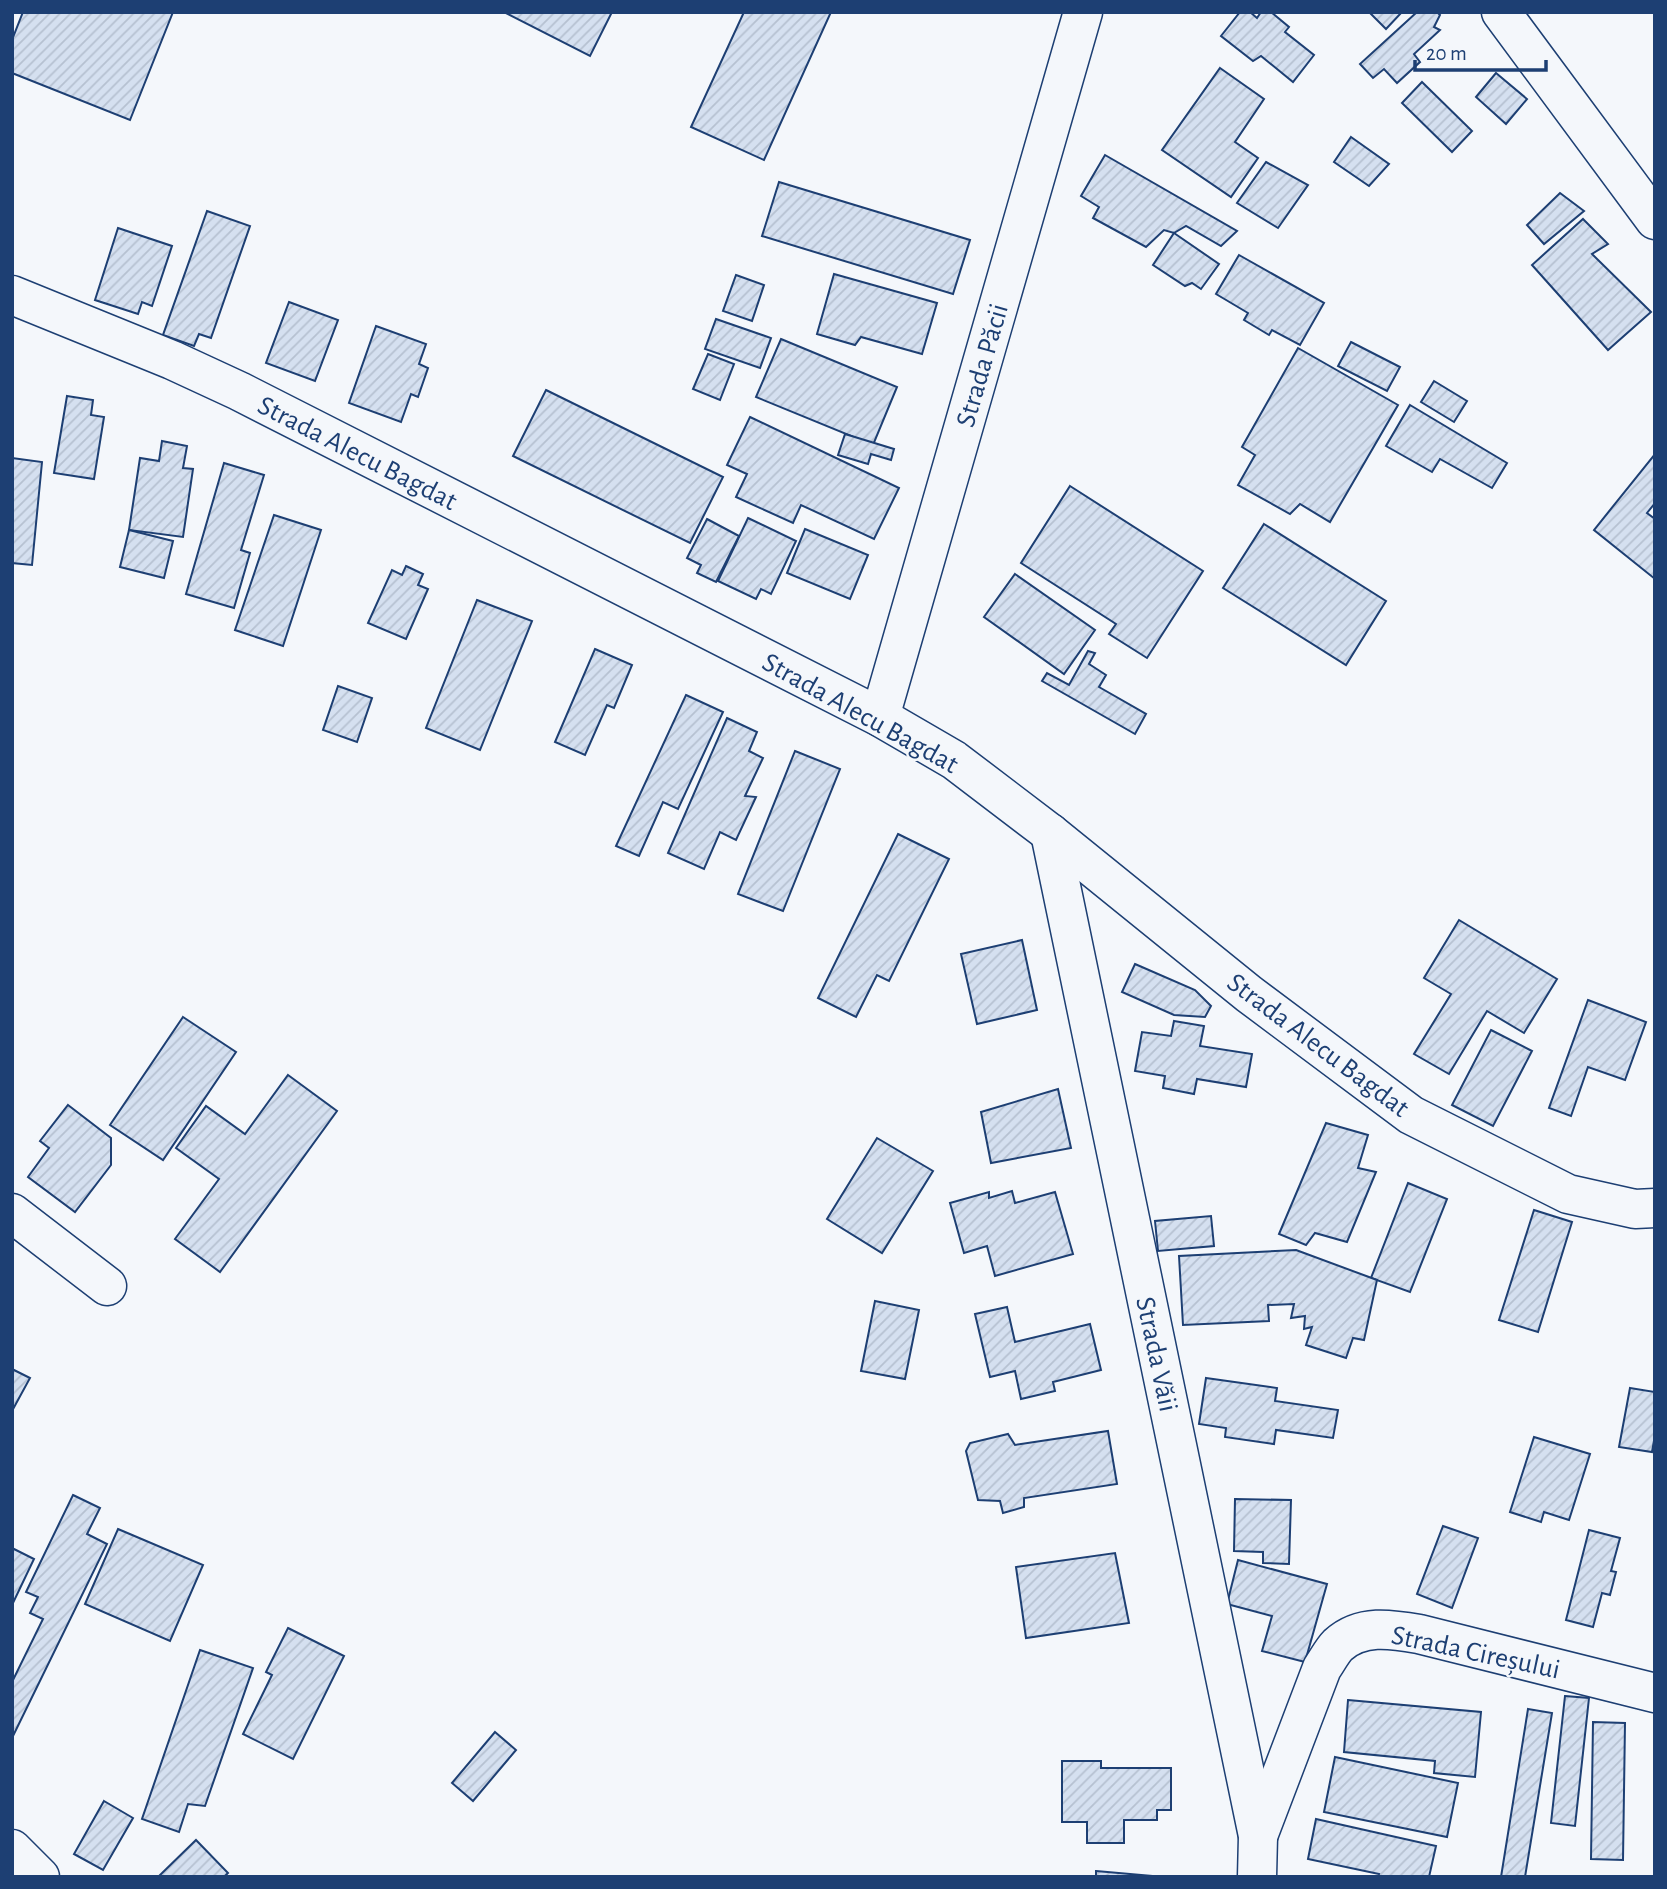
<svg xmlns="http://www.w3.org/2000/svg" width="1667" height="1889" font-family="'Alegreya Sans',sans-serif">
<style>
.building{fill:url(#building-hatch);stroke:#1d3f73;stroke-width:2}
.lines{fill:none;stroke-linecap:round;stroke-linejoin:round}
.minor-casing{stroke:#1d3f73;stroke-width:41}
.tertiary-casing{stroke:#1d3f73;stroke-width:41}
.minor{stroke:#f4f7fb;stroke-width:38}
.tertiary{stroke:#f4f7fb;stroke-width:38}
.labels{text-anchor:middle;stroke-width:5;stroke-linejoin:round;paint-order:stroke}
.street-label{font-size:28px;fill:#1d3f73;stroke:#f4f7fb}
</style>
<defs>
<pattern id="building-hatch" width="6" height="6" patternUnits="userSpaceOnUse" patternTransform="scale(1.75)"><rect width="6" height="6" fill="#d5e0f0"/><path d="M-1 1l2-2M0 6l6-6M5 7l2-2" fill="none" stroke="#b6c1d1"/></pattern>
</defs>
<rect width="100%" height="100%" fill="#f4f7fb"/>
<g class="building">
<path d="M 23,12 L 173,12 L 130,120 L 12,73 L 12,40 Z"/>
<path d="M 504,12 L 612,12 L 590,56 Z"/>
<path d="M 744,12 L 831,12 L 764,160 L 691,127 Z"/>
<path d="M 1240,12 L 1250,12 L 1257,18 L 1261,12 L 1271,12 L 1289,27 L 1285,32 L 1314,55 L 1293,82 L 1261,56 L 1253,61 L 1221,36 Z"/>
<path d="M 1369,12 L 1402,12 L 1386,29 Z"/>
<path d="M 1417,12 L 1437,12 L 1440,15 L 1434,27 L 1440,30 L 1414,54 L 1420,62 L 1397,83 L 1384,69 L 1373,78 L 1360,64 Z"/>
<path d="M 1220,68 L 1264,99 L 1235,142 L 1258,158 L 1231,197 L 1162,150 Z"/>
<path d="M 1496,73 L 1527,99 L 1506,124 L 1476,97 Z"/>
<path d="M 1422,82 L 1472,131 L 1452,152 L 1402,103 Z"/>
<path d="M 1351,137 L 1389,164 L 1369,186 L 1334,162 Z"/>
<path d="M 1105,155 L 1237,231 L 1221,246 L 1186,226 L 1174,233 L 1164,230 L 1146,247 L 1093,218 L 1099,207 L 1081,196 Z"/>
<path d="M 1266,162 L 1308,185 L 1278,228 L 1237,203 Z"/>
<path d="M 779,182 L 970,240 L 953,294 L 762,236 Z"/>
<path d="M 1560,193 L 1584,211 L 1544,244 L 1527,225 Z"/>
<path d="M 207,211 L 250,226 L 211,338 L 199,334 L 194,346 L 163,335 Z"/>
<path d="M 1583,219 L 1608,244 L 1592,254 L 1651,312 L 1608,350 L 1532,265 Z"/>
<path d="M 118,228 L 172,246 L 152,306 L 142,302 L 138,314 L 95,300 Z"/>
<path d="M 1174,233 L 1219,264 L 1201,289 L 1192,283 L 1185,286 L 1153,265 Z"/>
<path d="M 1239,255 L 1324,303 L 1300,345 L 1272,330 L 1269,335 L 1244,320 L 1248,313 L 1216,294 Z"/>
<path d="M 834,274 L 937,303 L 922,354 L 861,337 L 855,345 L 817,334 Z"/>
<path d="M 736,275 L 764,285 L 752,321 L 723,311 Z"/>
<path d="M 289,302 L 338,320 L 315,381 L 266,363 Z"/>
<path d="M 716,319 L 771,338 L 760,368 L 705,349 Z"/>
<path d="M 376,326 L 426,344 L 419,364 L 428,368 L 418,397 L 411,394 L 401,422 L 349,403 Z"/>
<path d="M 781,339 L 897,387 L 873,445 L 756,397 Z"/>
<path d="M 1351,342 L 1400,367 L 1387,391 L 1338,366 Z"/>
<path d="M 1298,348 L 1398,405 L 1330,522 L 1300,504 L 1290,514 L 1238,485 L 1255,455 L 1242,447 Z"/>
<path d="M 708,354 L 734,364 L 720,400 L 693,389 Z"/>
<path d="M 1434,381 L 1467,401 L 1454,422 L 1421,402 Z"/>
<path d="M 546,390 L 723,477 L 690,543 L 513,456 Z"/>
<path d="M 67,396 L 93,400 L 91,415 L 104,417 L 94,479 L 54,473 Z"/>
<path d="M 1410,405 L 1507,463 L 1492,488 L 1440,459 L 1432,472 L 1386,446 Z"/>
<path d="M 750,417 L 899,488 L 874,539 L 801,505 L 793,523 L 736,497 L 747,474 L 727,465 Z"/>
<path d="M 845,434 L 894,449 L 891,460 L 871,454 L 868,464 L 838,455 Z"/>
<path d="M 162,441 L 187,446 L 183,468 L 193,469 L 183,537 L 129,530 L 140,458 L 159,461 Z"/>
<path d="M 1655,454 L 1655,503 L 1647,513 L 1655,519 L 1655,579 L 1594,530 Z"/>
<path d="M 12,458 L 42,462 L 32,565 L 12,563 Z"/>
<path d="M 224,463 L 264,475 L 241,550 L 250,553 L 234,608 L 186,594 Z"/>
<path d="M 1070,486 L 1203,571 L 1147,658 L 1109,634 L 1116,624 L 1021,563 Z"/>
<path d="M 274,515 L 321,530 L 283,646 L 235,630 Z"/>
<path d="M 748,518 L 796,541 L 771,594 L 761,589 L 756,599 L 718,581 Z"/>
<path d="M 707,519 L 739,536 L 716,582 L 697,573 L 701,565 L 687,558 Z"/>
<path d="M 1264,524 L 1386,601 L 1346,665 L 1223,588 Z"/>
<path d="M 805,529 L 868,555 L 850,599 L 787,573 Z"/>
<path d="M 129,530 L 173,541 L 164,578 L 120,567 Z"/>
<path d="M 406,566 L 423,574 L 418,585 L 428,589 L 406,639 L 368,623 L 392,570 L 402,575 Z"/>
<path d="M 1015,574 L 1095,630 L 1064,674 L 984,617 Z"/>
<path d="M 477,600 L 532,621 L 480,750 L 426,728 Z"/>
<path d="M 595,649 L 632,665 L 614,708 L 607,705 L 585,755 L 555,742 Z"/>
<path d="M 1088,651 L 1095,653 L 1089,664 L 1106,675 L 1099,687 L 1146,714 L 1135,734 L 1042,681 L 1047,673 L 1069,685 Z"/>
<path d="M 338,686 L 372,698 L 357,742 L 323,730 Z"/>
<path d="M 686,695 L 723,712 L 678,809 L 663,802 L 639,856 L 616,846 Z"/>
<path d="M 727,718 L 757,732 L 749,751 L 763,758 L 745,796 L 756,797 L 736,840 L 720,832 L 704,869 L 668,853 Z"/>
<path d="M 795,751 L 840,769 L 783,911 L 738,894 Z"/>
<path d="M 898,834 L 949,859 L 889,981 L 877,975 L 856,1017 L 818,998 Z"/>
<path d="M 1459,920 L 1557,979 L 1524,1033 L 1487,1011 L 1449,1074 L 1414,1054 L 1451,994 L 1424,978 Z"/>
<path d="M 1022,940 L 1037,1010 L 977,1024 L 961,954 Z"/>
<path d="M 1135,964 L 1195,990 L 1211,1006 L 1205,1017 L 1174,1015 L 1122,992 Z"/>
<path d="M 1588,1000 L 1646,1022 L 1625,1080 L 1588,1067 L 1571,1116 L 1549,1108 Z"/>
<path d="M 183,1017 L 236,1052 L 163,1160 L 110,1125 Z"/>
<path d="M 1174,1021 L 1204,1026 L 1200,1046 L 1252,1054 L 1246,1087 L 1197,1079 L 1194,1094 L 1163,1088 L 1165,1076 L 1135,1071 L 1142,1032 L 1171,1036 Z"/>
<path d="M 1491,1030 L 1532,1051 L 1493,1126 L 1452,1105 Z"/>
<path d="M 288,1075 L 337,1111 L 220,1272 L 175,1239 L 219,1179 L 176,1148 L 206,1106 L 245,1134 Z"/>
<path d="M 1058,1089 L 1071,1148 L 991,1163 L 981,1112 Z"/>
<path d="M 68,1105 L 111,1138 L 111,1165 L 75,1212 L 28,1177 L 49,1148 L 40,1141 Z"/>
<path d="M 1326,1123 L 1368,1135 L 1358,1168 L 1376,1172 L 1347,1242 L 1315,1233 L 1306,1245 L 1279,1234 Z"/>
<path d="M 877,1138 L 933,1171 L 882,1253 L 827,1219 Z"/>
<path d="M 1408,1183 L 1447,1199 L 1410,1292 L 1371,1278 Z"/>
<path d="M 1012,1191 L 1015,1203 L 1055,1192 L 1073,1254 L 995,1276 L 987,1246 L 964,1253 L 950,1203 L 989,1192 L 989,1198 Z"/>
<path d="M 1534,1210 L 1572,1222 L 1538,1332 L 1499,1320 Z"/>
<path d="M 1211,1216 L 1214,1246 L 1158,1251 L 1155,1221 Z"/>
<path d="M 1296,1250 L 1377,1280 L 1364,1340 L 1353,1338 L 1346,1358 L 1306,1345 L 1312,1327 L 1304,1329 L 1305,1316 L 1291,1318 L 1294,1304 L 1268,1305 L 1269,1321 L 1183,1325 L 1179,1256 Z"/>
<path d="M 875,1301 L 919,1310 L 905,1379 L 861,1371 Z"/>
<path d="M 1007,1307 L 1015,1342 L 1090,1324 L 1101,1370 L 1053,1382 L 1055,1391 L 1021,1399 L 1015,1371 L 990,1377 L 975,1314 Z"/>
<path d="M 12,1369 L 30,1378 L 12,1411 Z"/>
<path d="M 1206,1378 L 1277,1388 L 1275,1401 L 1338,1410 L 1333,1438 L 1276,1430 L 1274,1444 L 1225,1437 L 1226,1428 L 1199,1424 Z"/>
<path d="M 1630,1388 L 1655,1392 L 1655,1435 L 1652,1452 L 1619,1447 Z"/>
<path d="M 1108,1431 L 1117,1484 L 1024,1498 L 1024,1507 L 1003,1513 L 1000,1501 L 978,1500 L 966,1451 L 970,1443 L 1008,1434 L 1015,1445 Z"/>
<path d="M 1534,1437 L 1590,1454 L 1569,1520 L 1544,1512 L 1541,1522 L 1510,1512 Z"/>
<path d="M 73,1495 L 100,1508 L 87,1534 L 107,1544 L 12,1738 L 12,1682 L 43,1619 L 30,1613 L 38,1597 L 26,1592 Z"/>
<path d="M 1235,1499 L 1291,1500 L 1289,1564 L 1263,1563 L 1263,1552 L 1234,1551 Z"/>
<path d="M 1443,1526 L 1478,1538 L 1452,1608 L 1417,1594 Z"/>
<path d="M 118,1529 L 203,1565 L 170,1641 L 85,1604 Z"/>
<path d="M 1589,1530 L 1620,1538 L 1611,1571 L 1616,1572 L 1610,1595 L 1602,1593 L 1593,1627 L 1566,1620 Z"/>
<path d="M 12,1548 L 34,1559 L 12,1605 Z"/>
<path d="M 1115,1553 L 1129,1623 L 1026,1638 L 1016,1567 Z"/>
<path d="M 1238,1560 L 1327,1584 L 1305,1662 L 1262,1651 L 1272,1616 L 1227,1604 Z"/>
<path d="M 288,1628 L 344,1656 L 293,1759 L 243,1734 L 272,1675 L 266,1672 Z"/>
<path d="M 200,1650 L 253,1668 L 205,1806 L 188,1804 L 179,1832 L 142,1819 Z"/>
<path d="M 1565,1696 L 1589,1698 L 1575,1826 L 1551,1823 Z"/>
<path d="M 1348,1700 L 1481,1712 L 1475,1777 L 1434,1773 L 1435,1761 L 1344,1752 Z"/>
<path d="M 1528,1709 L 1552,1713 L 1525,1877 L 1501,1877 Z"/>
<path d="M 1593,1722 L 1625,1723 L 1623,1860 L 1591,1859 Z"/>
<path d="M 495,1732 L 516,1750 L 473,1801 L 452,1783 Z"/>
<path d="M 1335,1757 L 1458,1783 L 1447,1837 L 1324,1812 Z"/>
<path d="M 1062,1761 L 1101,1761 L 1101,1768 L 1171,1768 L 1171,1810 L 1157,1810 L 1157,1820 L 1124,1820 L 1124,1843 L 1087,1843 L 1087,1822 L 1062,1822 Z"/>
<path d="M 104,1801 L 133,1818 L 103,1870 L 74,1854 Z"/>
<path d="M 1316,1819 L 1436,1846 L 1429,1877 L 1378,1877 L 1379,1874 L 1308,1859 Z"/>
<path d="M 196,1840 L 228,1873 L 224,1877 L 158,1877 Z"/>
<path d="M 1096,1871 L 1164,1877 L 1096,1877 Z"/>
</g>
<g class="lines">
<defs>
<g id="minor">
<path d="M 1501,12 L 1655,220"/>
<path d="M 12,295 L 172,360 L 239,391 L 880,717 L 954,760 L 1050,833 L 1249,994 L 1411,1115 L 1568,1194 L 1635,1209 L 1655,1208"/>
<path d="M 880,717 L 1083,12"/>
<path d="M 1050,833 L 1258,1836 L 1257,1877"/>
<path d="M 12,1213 L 107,1286"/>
<path d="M 1258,1836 L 1322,1668 C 1327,1661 1332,1651 1338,1645 C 1361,1624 1391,1629 1419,1634 L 1655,1693"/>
</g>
<path id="tertiary" d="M 12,1849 L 40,1877"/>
</defs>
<use href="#minor" class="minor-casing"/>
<use href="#tertiary" class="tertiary-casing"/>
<use href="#minor" class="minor"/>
<use href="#tertiary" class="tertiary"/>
</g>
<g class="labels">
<g class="street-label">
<text transform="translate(981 365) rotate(-74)" y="10">Strada Păcii</text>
<text transform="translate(358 452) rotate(27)" y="10">Strada Alecu Bagdat</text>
<text transform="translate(861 712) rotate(29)" y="10">Strada Alecu Bagdat</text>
<text transform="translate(1319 1044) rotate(37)" y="10">Strada Alecu Bagdat</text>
<text transform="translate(1158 1354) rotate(78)" y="10">Strada Văii</text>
<text transform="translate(1476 1651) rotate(12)" y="10">Strada Cireșului</text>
</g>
</g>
<rect width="1667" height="1889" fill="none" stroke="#1d3f73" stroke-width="28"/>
<path d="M1415 60v10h131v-10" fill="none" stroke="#1d3f73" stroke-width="3.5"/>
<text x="1426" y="60" font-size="21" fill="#1d3f73" stroke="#f4f7fb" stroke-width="5" paint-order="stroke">20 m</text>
</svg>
